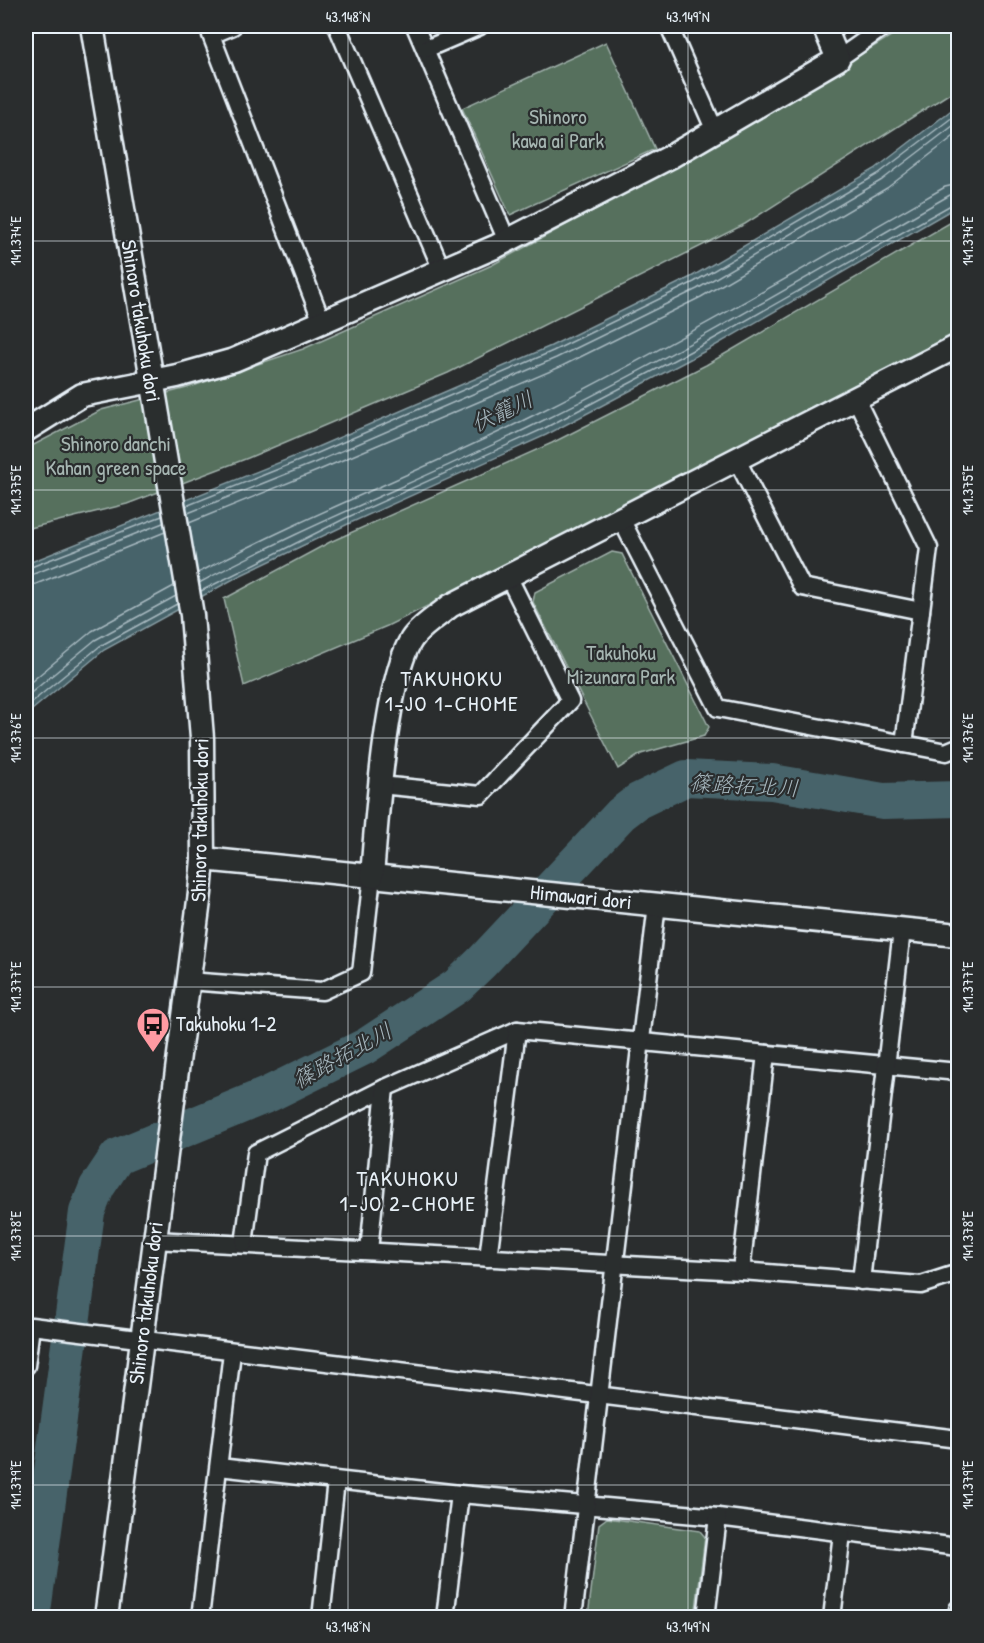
<svg xmlns="http://www.w3.org/2000/svg" width="984" height="1643" font-family="'Patrick Hand','Klee One',sans-serif">
<style>
.green{fill:#566f5d;stroke:#9fb0aa;stroke-width:1.5}
.water{fill:#47646b;stroke:#879ca3;stroke-width:1.5}
.lines{fill:none;stroke-linecap:round;stroke-linejoin:round}
.shore{stroke:#a8b9c0;stroke-width:1.5}
.river{stroke:#47646b;stroke-width:36}
.street-casing{stroke:#e8f1f8;stroke-width:21}
.secondary-casing{stroke:#e8f1f8;stroke-width:27}
.street{stroke:#2a2d2e;stroke-width:16}
.secondary{stroke:#2a2d2e;stroke-width:22}
.ticks{fill:none;stroke:#e8f1f8;stroke-width:1.5;stroke-opacity:0.45}
.labels{text-anchor:middle;stroke-width:4.5;stroke-linejoin:round;paint-order:stroke}
.park-label{font-size:21px;fill:#a6b6b2;stroke:#2a2d2e}
.street-label{font-size:21px;fill:#e8f1f8;stroke:#2a2d2e}
.poi-label{font-size:21px;fill:#e8f1f8;stroke:#2a2d2e;text-anchor:start}
.water-label{font-size:22px;font-style:italic;fill:#a8b9c0;stroke:#2a2d2e}
.neighbourhood-label{font-size:22px;letter-spacing:1.5px;fill:#e8f1f8;stroke:#2a2d2e}
.neatline{fill:none;stroke:#e8f1f8;stroke-width:2}
.ticks-label{font-size:15px;text-anchor:middle;fill:#e8f1f8}
</style>
<rect width="100%" height="100%" fill="#2a2d2e"/>
<filter id="ink" filterUnits="userSpaceOnUse"><feTurbulence type="fractalNoise" baseFrequency=".0167" numOctaves="2"/><feDisplacementMap in="SourceGraphic" scale="12" xChannelSelector="R" yChannelSelector="G"/><feConvolveMatrix kernelMatrix="1 2 1 2 8 2 1 2 1" color-interpolation-filters="sRGB"/></filter>
<g filter="url(#ink)">
<g class="green">
<path d="M 907,26 L 958,26 L 958,88 L 745,224 L 448,373 L 248,458 L 127,504 L 26,529 L 26,449 L 101,410 L 187,388 L 303,349 L 492,265 L 712,146 Z"/>
<path d="M 606,42 L 655,149 L 510,215 L 462,108 Z"/>
<path d="M 958,218 L 958,330 L 943,341 L 567,537 L 387,626 L 244,686 L 224,599 L 330,542 L 552,443 L 706,365 Z"/>
<path d="M 612,552 L 622,554 L 709,727 L 704,736 L 641,754 L 618,769 L 533,602 L 535,592 Z"/>
<path d="M 607,1518 L 700,1531 L 705,1537 L 695,1617 L 588,1617 L 599,1524 Z"/>
</g>
<path class="water" d="M 958,105 L 958,206 L 711,348 L 546,435 L 348,524 L 239,576 L 104,650 L 26,715 L 26,564 L 308,451 L 551,346 L 691,277 L 875,169 Z"/>
<g class="lines">
<g class="shore">
<path d="M 186,506 L 311,456 L 553,351 L 694,282 L 878,174 L 958,113"/>
<path d="M 188,513 L 314,463 L 556,358 L 697,289 L 882,180 L 958,122"/>
<path d="M 189,523 L 317,471 L 560,367 L 701,297 L 887,188 L 958,133"/>
<path d="M 26,569 L 162,516"/>
<path d="M 198,573 C 308,514 426,470 538,413 C 676,343 810,265 945,187 L 958,184"/>
<path d="M 26,577 L 163,523"/>
<path d="M 199,583 C 310,523 428,478 540,422 C 680,353 814,273 950,195 L 958,193"/>
<path d="M 26,586 L 36,584 L 165,532"/>
<path d="M 201,591 L 346,518 L 543,429 L 708,342 L 958,201"/>
<path d="M 26,686 L 92,631 L 174,586"/>
<path d="M 26,697 L 95,640 L 176,596"/>
<path d="M 26,707 L 100,646 L 177,604"/>
</g>
<path class="river" d="M 32,1618 L 87,1212 L 97,1187 L 117,1157 L 269,1094 L 366,1046 L 457,986 L 482,962 L 621,814 L 638,801 L 686,778 L 772,782 L 883,801 L 958,799"/>
<defs>
<g id="street">
<path d="M 233,26 L 211,35 L 322,322"/>
<path d="M 337,26 L 442,270"/>
<path d="M 415,26 L 507,241"/>
<path d="M 669,26 L 715,131"/>
<path d="M 426,49 L 480,26"/>
<path d="M 838,59 L 885,26"/>
<path d="M 856,399 L 929,548 L 904,744"/>
<path d="M 737,460 L 802,587 L 921,611"/>
<path d="M 621,519 L 718,708 L 946,752 L 958,747"/>
<path d="M 380,785 L 481,795 L 570,701 L 508,576"/>
<path d="M 188,981 L 322,991 L 361,973 L 372,876"/>
<path d="M 154,1240 L 741,1271 L 921,1285 L 958,1273"/>
<path d="M 244,1244 L 256,1153 L 385,1088 L 517,1030 L 958,1072"/>
<path d="M 369,1251 L 385,1088"/>
<path d="M 488,1258 L 517,1030"/>
<path d="M 741,1271 L 766,1054"/>
<path d="M 861,1281 L 902,930"/>
<path d="M 26,1366 L 31,1326 L 958,1439"/>
<path d="M 219,1467 L 460,1494 L 718,1517 L 958,1547"/>
<path d="M 200,1618 L 232,1352"/>
<path d="M 321,1618 L 336,1481"/>
<path d="M 445,1618 L 460,1494"/>
<path d="M 573,1618 L 657,904"/>
<path d="M 706,1618 L 718,1517"/>
<path d="M 832,1618 L 842,1533"/>
<path d="M 957,1618 L 958,1609"/>
</g>
<g id="secondary">
<path d="M 92,26 L 192,615 L 202,738 L 203,859 L 200,893 L 106,1618"/>
<path d="M 26,430 L 82,395 L 177,376 L 234,360 L 497,246 L 670,157 L 838,59 L 824,26"/>
<path d="M 203,859 L 958,935"/>
<path d="M 372,876 C 376,829 386,666 415,635 C 424,624 439,615 450,606 L 958,346"/>
</g>
</defs>
<use href="#street" class="street-casing"/>
<use href="#secondary" class="secondary-casing"/>
<use href="#street" class="street"/>
<use href="#secondary" class="secondary"/>
</g>
</g>
<path class="ticks" d="M 348,26 L 348,1618M 688,26 L 688,1618M 26,241 L 958,241M 26,490 L 958,490M 26,738 L 958,738M 26,987 L 958,987M 26,1236 L 958,1236M 26,1485 L 958,1485"/>
<defs>
<symbol id="bus-pin" viewBox="-11 -11 22 30"><path d="M0 17L-7.5 6A9.5 9.5 0 1 1 7.5 6Z" fill="#ff9aa2" stroke="#2a2d2e"/><path d="M-5-6H5V4H4V6H2V4H-2V6H-4V4H-5ZM-3.5-4V0h7V-4ZM-3.5 1.2v1.5H-2V1.2ZM2 1.2v1.5H3.5V1.2Z" fill="#111"/></symbol>
</defs>
<g fill-rule="evenodd">
<use href="#bus-pin" x="134" y="1005" width="38" height="52"/>
</g>
<g class="labels">
<g class="park-label">
<text x="558" y="124">Shinoro<tspan x="558" dy="24">kawa ai Park</tspan></text>
<text x="116" y="451">Shinoro danchi<tspan x="116" dy="24">Kahan green space</tspan></text>
<text x="621" y="660">Takuhoku<tspan x="621" dy="24">Mizunara Park</tspan></text>
</g>
<g class="street-label">
<text transform="translate(141 321) rotate(81)" y="7">Shinoro takuhoku dori</text>
<text transform="translate(200 820) rotate(-89)" y="7">Shinoro takuhoku dori</text>
<text transform="translate(581 897) rotate(6)" y="7">Himawari dori</text>
<text transform="translate(146 1303) rotate(-83)" y="7">Shinoro takuhoku dori</text>
</g>
<g class="poi-label">
<text x="176" y="1031">Takuhoku 1-2</text>
</g>
<g class="water-label">
<text transform="translate(502 411) rotate(-25)" y="8">伏籠川</text>
<text transform="translate(744 785) rotate(3)" y="8">篠路拓北川</text>
<text transform="translate(342 1055) rotate(-29)" y="8">篠路拓北川</text>
</g>
<g class="neighbourhood-label">
<text x="452" y="686">TAKUHOKU<tspan x="452" dy="25">1-JO 1-CHOME</tspan></text>
<text x="408" y="1186">TAKUHOKU<tspan x="408" dy="25">1-JO 2-CHOME</tspan></text>
</g>
</g>
<rect width="984" height="1643" fill="none" stroke="#2a2d2e" stroke-width="66"/>
<rect x="33" y="33" width="918" height="1577" class="neatline"/>
<g class="ticks-label">
<text x="348" y="22">43.148°N</text>
<text x="688" y="22">43.149°N</text>
<text transform="translate(968 241) rotate(-90)" y="5">141.374°E</text>
<text transform="translate(16 241) rotate(-90)" y="5">141.374°E</text>
<text transform="translate(968 490) rotate(-90)" y="5">141.375°E</text>
<text transform="translate(16 490) rotate(-90)" y="5">141.375°E</text>
<text transform="translate(968 738) rotate(-90)" y="5">141.376°E</text>
<text transform="translate(16 738) rotate(-90)" y="5">141.376°E</text>
<text transform="translate(16 987) rotate(-90)" y="5">141.377°E</text>
<text transform="translate(968 987) rotate(-90)" y="5">141.377°E</text>
<text transform="translate(16 1236) rotate(-90)" y="5">141.378°E</text>
<text transform="translate(968 1236) rotate(-90)" y="5">141.378°E</text>
<text transform="translate(16 1485) rotate(-90)" y="5">141.379°E</text>
<text transform="translate(968 1485) rotate(-90)" y="5">141.379°E</text>
<text x="348" y="1632">43.148°N</text>
<text x="688" y="1632">43.149°N</text>
</g>
</svg>
